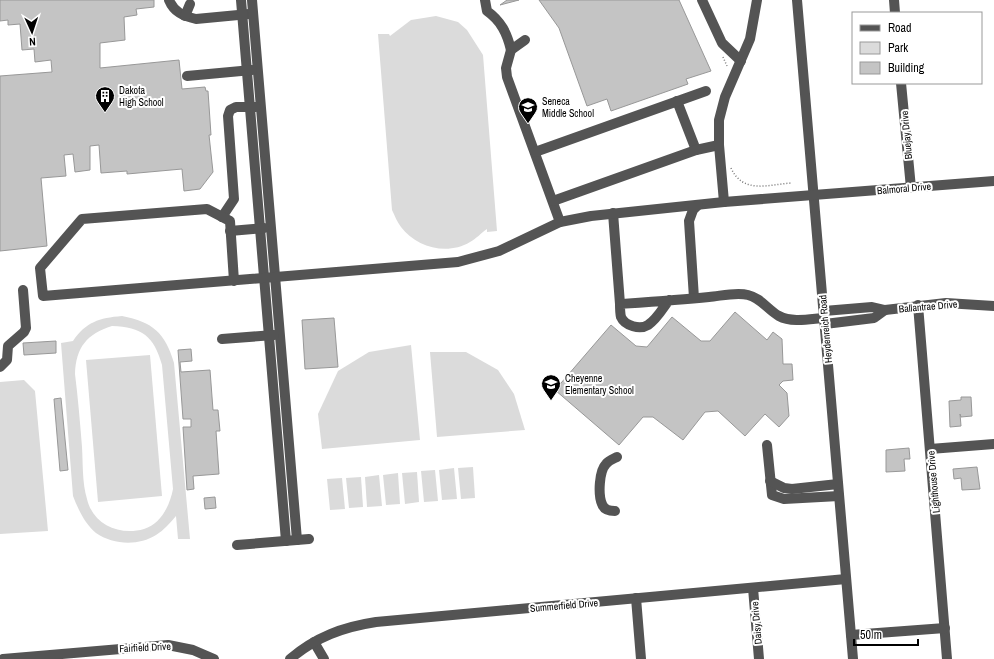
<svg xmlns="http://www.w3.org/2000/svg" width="994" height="659" font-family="'Archivo Narrow',sans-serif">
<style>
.green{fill:#dbdbdb;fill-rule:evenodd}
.building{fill:#c4c4c4;stroke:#989898}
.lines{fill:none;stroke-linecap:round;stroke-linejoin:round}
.path{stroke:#767676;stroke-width:1.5;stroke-dasharray:1 2;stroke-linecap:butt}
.minor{stroke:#545454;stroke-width:10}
.labels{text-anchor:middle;stroke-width:4;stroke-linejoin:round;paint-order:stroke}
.poi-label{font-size:10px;fill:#000;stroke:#fff;text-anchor:start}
.street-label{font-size:10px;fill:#000;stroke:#fff}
</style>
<rect width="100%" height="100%" fill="#fff"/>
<g class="green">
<path d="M 436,16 L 458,22 L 467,30 L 483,55 L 497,231 L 487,232 L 487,229 C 481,233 476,239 470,242 C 447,256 416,247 401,227 C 397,222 395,216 392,210 L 378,34 L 389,34 L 390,36 L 411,20 Z"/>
<path d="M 122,316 C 153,322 165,333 174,363 L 190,539 L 178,539 L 176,516 C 170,523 164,530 156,535 C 139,546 113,545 96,533 C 85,524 78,509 73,496 L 61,343 L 73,341 C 86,322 99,318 122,316 ZM 112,326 C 142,327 154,336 162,365 L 173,489 C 170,505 161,524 144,529 C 120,536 93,525 87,499 C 82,483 83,463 82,447 C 80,422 78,398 75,374 C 76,347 87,334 112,326 Z"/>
<path d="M 411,345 L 420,440 L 322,449 L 318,414 L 338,371 L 369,352 Z"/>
<path d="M 430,352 L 466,352 L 498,370 L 514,394 L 525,430 L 437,437 Z"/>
<path d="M 150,355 L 162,496 L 98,502 L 86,360 Z"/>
<path d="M 24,380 L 35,391 L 48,531 L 0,534 L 0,382 Z"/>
<path d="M 473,467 L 475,498 L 461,499 L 458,468 Z"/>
<path d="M 454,468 L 457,499 L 442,500 L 439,470 Z"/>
<path d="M 435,470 L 438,501 L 424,502 L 421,471 Z"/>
<path d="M 417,472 L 419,502 L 405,504 L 402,473 Z"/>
<path d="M 398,473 L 400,504 L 386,505 L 383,475 Z"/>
<path d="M 379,475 L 382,506 L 367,507 L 365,477 Z"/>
<path d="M 361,477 L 363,507 L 349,508 L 346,478 Z"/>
<path d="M 342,478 L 345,509 L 330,510 L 327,479 Z"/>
</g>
<g class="building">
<path d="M 0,0 L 154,0 L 154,7 L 136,9 L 137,15 L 124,17 L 125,40 L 100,43 L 100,68 L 179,60 L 182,89 L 205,87 L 206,91 L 208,91 L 211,135 L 209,135 L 213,172 L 200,189 L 184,191 L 182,169 L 127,174 L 127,171 L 101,173 L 99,145 L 90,146 L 90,170 L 75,172 L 73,154 L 64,155 L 66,176 L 41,178 L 47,246 L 0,251 L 0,76 L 52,72 L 51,60 L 35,62 L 34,49 L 22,50 L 20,24 L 8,25 L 8,20 L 0,21 Z"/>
<path d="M 507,0 L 519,0 L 500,5 Z"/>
<path d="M 539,0 L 679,0 L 711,71 L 686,79 L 688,84 L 611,111 L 607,99 L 587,106 L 559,28 Z"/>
<path d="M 735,312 L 767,340 L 773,332 L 782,339 L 783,364 L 792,364 L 793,380 L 783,381 L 779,385 L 787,393 L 789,416 L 779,427 L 765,414 L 745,436 L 718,411 L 705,412 L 683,440 L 653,417 L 643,417 L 619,445 L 555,390 L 611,325 L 636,346 L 647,347 L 672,317 L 701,341 L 710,341 Z"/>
<path d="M 334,318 L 338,367 L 305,369 L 302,320 Z"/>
<path d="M 56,341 L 56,353 L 24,355 L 23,343 Z"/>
<path d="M 191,349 L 192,361 L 180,362 L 181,372 L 210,370 L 213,410 L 218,410 L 220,431 L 216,431 L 219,474 L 193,476 L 194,489 L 187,490 L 183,427 L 191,427 L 191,419 L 183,419 L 178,350 Z"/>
<path d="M 961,397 L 971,397 L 972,416 L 961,417 L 960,414 L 961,426 L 950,427 L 949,401 L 961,400 Z"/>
<path d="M 61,398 L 68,470 L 60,471 L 54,399 Z"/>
<path d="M 909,448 L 910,459 L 904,459 L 905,471 L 886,472 L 886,450 Z"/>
<path d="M 977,467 L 980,489 L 962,490 L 961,478 L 954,479 L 953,469 Z"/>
<path d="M 215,497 L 216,508 L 205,509 L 204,498 Z"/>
</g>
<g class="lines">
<g class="path">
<path d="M 723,57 L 727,66"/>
<path d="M 731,168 C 743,194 767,185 791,183"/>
</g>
<g class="minor">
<path d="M 169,0 C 174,12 183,16 196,19 L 249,14"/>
<path d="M 241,0 L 286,541"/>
<path d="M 252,0 L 297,540"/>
<path d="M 485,0 L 487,11 C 501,21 507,33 511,50"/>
<path d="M 702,0 L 722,43 L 741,61"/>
<path d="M 797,0 L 853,659"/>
<path d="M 894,0 L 895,13"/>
<path d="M 185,16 L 190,4"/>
<path d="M 525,40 L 511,50 L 506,68 L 507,77 L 560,222"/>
<path d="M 187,76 L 252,70"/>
<path d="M 901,83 L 911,188"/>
<path d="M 677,101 L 696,150"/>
<path d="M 535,152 L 706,91"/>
<path d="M 553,201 L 696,150 L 719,145"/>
<path d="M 724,202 L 719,145 L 719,120 L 725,97 L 750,39 L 757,0"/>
<path d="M 613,213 L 620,304"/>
<path d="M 222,217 L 234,199 L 228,116 L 230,110 L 236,107 L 256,107"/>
<path d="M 230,231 L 264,228"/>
<path d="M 234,281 L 230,221 L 207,209 L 82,219 L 40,268 L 43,296 L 458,262 L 499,251 L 560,222 L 591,216 L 724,202 L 994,181"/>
<path d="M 694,298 L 689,221 L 693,210 L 698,205"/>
<path d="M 669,300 C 663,308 657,319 648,325 C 640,330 625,326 621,317 C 620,313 620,308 620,304 C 649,302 679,300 709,297 C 721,296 736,292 748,295 C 761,298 768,310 779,316 C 792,323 810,319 824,318"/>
<path d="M 918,305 L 947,659"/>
<path d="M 824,311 L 872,307 L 885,310 L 946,303 L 994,306"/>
<path d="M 825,324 L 874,318 L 885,310"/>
<path d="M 222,339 L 274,335"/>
<path d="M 0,367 L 7,360 L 8,346 L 24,332 L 26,328 L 23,290"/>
<path d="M 767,445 L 772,495 L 784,499 L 839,496"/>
<path d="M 930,449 L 994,444"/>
<path d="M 770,481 L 784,488 L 792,489 L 838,484"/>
<path d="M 615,511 C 610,511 604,510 602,504 C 598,495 599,471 606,464 C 609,460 613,459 617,457"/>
<path d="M 237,545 L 309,539"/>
<path d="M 753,588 L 759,659"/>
<path d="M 636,598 L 641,659"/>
<path d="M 851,635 L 945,628"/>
<path d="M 314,642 L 324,659"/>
<path d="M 3,659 L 168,645 L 193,650 L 214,659"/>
<path d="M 290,659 C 316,637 343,627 376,622 L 846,579"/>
</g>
</g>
<defs>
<symbol id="building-pin" viewBox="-11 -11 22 30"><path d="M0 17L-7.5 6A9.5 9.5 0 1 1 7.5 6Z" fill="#000" stroke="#fff"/><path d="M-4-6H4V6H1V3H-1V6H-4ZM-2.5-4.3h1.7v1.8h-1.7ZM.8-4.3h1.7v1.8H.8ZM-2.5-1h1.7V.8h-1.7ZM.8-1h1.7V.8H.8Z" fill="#fff"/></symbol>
<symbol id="school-pin" viewBox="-11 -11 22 30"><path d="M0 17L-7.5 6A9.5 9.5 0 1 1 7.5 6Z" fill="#000" stroke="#fff"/><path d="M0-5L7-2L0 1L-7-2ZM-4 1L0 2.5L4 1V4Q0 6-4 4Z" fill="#fff"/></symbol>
</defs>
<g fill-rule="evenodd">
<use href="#building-pin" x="94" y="85" width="22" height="30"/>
<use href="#school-pin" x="517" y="96" width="22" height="30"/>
<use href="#school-pin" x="540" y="373" width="22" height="30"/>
</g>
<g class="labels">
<g class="poi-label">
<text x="119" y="94">Dakota<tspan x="119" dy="12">High School</tspan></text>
<text x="542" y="105">Seneca<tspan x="542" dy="12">Middle School</tspan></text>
<text x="565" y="382">Cheyenne<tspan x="565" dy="12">Elementary School</tspan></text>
</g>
<g class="street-label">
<text transform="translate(906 135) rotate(-95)" y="4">Bluejay Drive</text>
<text transform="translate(904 188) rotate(-5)" y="4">Balmoral Drive</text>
<text transform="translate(928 306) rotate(-5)" y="4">Ballantrae Drive</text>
<text transform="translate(825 329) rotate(-95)" y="4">Heydenreich Road</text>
<text transform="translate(933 482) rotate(-95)" y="4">Lighthouse Drive</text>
<text transform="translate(564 605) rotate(-5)" y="4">Summerfield Drive</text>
<text transform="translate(756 623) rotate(-95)" y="4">Daisy Drive</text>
<text transform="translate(145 647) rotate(-3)" y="4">Fairfield Drive</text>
</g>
</g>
<rect x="852" y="12" width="130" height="72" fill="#ffffff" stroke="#999999"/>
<rect x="860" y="25" width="20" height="6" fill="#545454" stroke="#999999"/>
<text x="888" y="32" font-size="12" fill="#000000">Road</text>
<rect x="860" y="42" width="20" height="12" fill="#dbdbdb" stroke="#999999"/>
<text x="888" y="52" font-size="12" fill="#000000">Park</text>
<rect x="860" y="62" width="20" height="12" fill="#c4c4c4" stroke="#999999"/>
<text x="888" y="72" font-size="12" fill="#000000">Building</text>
<g transform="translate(32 32) rotate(177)" stroke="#ffffff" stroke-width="3" paint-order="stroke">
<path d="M0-3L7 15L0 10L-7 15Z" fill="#000000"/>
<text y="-6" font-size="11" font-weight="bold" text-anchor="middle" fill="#000000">N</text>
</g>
<path d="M854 639v6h64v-6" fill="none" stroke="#000000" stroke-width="2"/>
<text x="860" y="639" font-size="12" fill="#000000" stroke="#ffffff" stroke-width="3" paint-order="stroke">50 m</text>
</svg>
